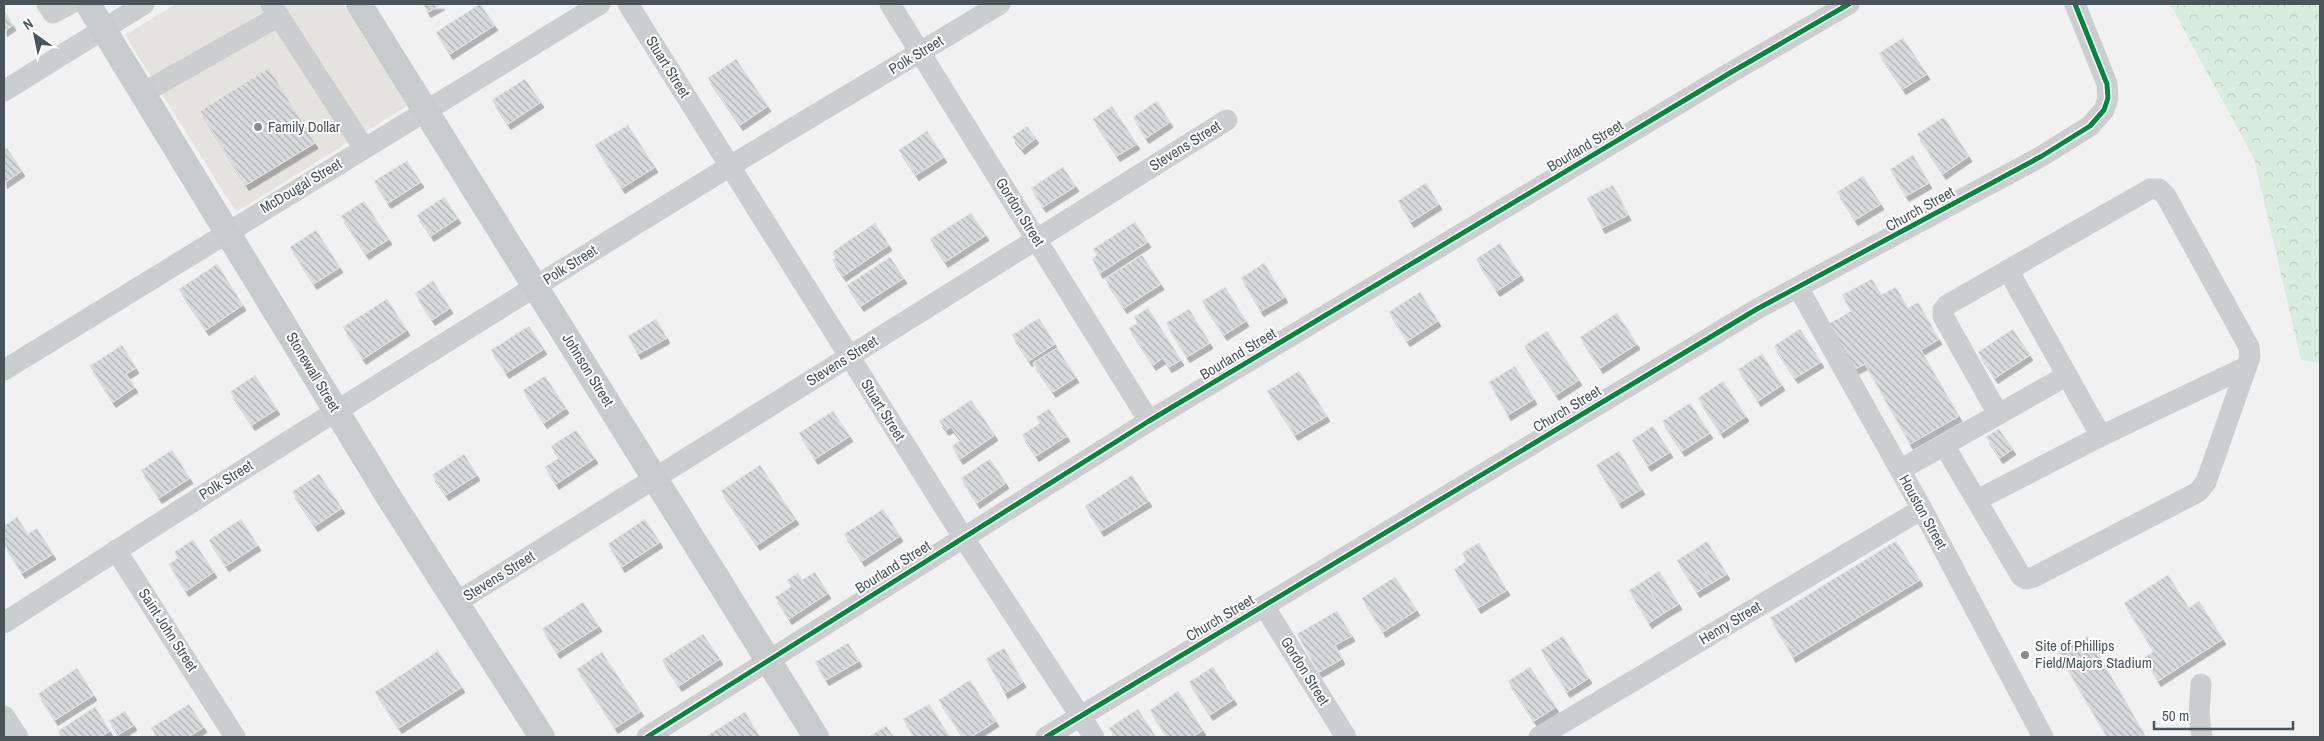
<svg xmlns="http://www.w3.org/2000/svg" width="2324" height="741" font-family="'Archivo Narrow',sans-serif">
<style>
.commercial{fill:#e5e3df}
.forest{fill:url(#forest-crowns)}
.building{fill:url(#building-back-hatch);stroke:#e3e3e4;filter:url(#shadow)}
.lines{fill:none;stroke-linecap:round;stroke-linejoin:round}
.minor{stroke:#cbcdcf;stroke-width:21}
.major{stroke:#c8cbcc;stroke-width:26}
.cycleway-casing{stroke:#fff;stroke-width:8}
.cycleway{stroke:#00873e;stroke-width:5}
.poi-dot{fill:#848c90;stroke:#fff;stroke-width:2}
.labels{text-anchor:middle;stroke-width:4;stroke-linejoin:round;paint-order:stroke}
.street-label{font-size:15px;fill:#4a555b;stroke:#fff}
.poi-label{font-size:15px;fill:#4a555b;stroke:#fff;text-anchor:start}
</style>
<defs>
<pattern id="forest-crowns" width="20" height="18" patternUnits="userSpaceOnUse" patternTransform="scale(1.25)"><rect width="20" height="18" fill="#d9eddf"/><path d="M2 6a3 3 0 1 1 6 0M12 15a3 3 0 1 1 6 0" fill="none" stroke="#bccdc2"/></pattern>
<pattern id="building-back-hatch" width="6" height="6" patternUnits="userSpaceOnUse" patternTransform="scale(1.25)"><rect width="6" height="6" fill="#d7d9da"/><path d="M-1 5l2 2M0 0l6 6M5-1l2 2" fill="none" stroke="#b0b3b4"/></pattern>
<filter id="shadow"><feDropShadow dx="3" dy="5.5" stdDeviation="0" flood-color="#0004"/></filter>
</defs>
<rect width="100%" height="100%" fill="#f1f1f1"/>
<path class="commercial" d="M 176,4 L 343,4 L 407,106 L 236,212 L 125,35 Z"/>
<path class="forest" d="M 2170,4 L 2320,4 L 2320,363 L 2301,360 L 2254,159 Z"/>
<g class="building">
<path d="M 423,4 L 442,4 L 428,12 Z"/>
<path d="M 480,4 L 495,25 L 450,54 L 436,32 Z"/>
<path d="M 4,10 L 13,25 L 4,31 Z"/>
<path d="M 1903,38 L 1927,74 L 1903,89 L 1879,53 Z"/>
<path d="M 736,59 L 768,106 L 740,125 L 708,78 Z"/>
<path d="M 269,68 L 315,143 L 246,185 L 200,111 Z"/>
<path d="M 525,79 L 541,102 L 508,124 L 492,100 Z"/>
<path d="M 1157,101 L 1170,122 L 1146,138 L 1133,117 Z"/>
<path d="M 1112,106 L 1137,144 L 1117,156 L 1093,119 Z"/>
<path d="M 1944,117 L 1969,156 L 1943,174 L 1917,134 Z"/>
<path d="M 628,125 L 655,167 L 622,188 L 595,145 Z"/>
<path d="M 1027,126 L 1036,138 L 1022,149 L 1012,137 Z"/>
<path d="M 927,131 L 944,157 L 916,175 L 899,150 Z"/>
<path d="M 7,148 L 22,171 L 4,183 L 4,150 Z"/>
<path d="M 1913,155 L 1929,183 L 1906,196 L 1890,169 Z"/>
<path d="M 407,161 L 421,182 L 388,203 L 374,181 Z"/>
<path d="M 1063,167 L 1076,186 L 1043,207 L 1031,188 Z"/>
<path d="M 1863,176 L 1881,204 L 1855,220 L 1837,192 Z"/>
<path d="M 1426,183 L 1439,204 L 1411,222 L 1398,201 Z"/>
<path d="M 1613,185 L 1628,215 L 1602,228 L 1587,198 Z"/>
<path d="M 444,197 L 458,218 L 431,236 L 417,215 Z"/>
<path d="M 364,201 L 389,239 L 366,254 L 341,216 Z"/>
<path d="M 971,213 L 986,235 L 945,262 L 930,239 Z"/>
<path d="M 1135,222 L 1148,242 L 1100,273 L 1092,259 L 1097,255 L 1093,249 Z"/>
<path d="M 875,223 L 889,245 L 843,276 L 832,260 L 836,258 L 832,252 Z"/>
<path d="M 316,230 L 340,267 L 314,284 L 290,247 Z"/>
<path d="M 1500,243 L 1521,275 L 1497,291 L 1476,259 Z"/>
<path d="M 1142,255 L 1161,284 L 1124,308 L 1105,279 Z"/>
<path d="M 890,257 L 904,278 L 861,306 L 847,285 Z"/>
<path d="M 1264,263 L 1285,297 L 1261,311 L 1241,278 Z"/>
<path d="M 217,264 L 243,305 L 206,330 L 179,289 Z"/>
<path d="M 1872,279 L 1881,295 L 1896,287 L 1908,308 L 1918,302 L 1939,339 L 1921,350 L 1959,416 L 1910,444 L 1865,364 L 1853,370 L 1827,325 L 1851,311 L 1842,295 Z"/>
<path d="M 433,281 L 450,308 L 432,320 L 415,293 Z"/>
<path d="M 1225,287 L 1246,321 L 1224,335 L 1202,301 Z"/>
<path d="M 1420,292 L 1438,321 L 1407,341 L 1389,312 Z"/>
<path d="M 387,299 L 407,330 L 363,359 L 343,327 Z"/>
<path d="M 1148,308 L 1181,360 L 1169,367 L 1163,358 L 1153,365 L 1129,328 L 1138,323 L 1134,317 Z"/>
<path d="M 1189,309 L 1210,343 L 1187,357 L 1166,323 Z"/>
<path d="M 1617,313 L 1637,344 L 1600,368 L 1580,337 Z"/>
<path d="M 1039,318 L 1055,344 L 1029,361 L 1012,335 Z"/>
<path d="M 656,319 L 667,338 L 638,354 L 628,336 Z"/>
<path d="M 529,326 L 544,349 L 506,373 L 491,350 Z"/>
<path d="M 1800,329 L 1821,362 L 1795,378 L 1774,346 Z"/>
<path d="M 2013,329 L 2030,355 L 1995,378 L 1978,352 Z"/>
<path d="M 1547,331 L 1579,380 L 1556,395 L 1524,346 Z"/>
<path d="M 122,345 L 136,368 L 126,374 L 135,387 L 113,402 L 90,366 Z"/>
<path d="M 1057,348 L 1076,377 L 1053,392 L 1033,363 Z"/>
<path d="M 1762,354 L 1782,385 L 1758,401 L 1738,369 Z"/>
<path d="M 1515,366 L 1534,399 L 1508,415 L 1489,382 Z"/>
<path d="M 1299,371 L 1327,416 L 1295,435 L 1267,391 Z"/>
<path d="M 255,375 L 277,409 L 252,425 L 230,392 Z"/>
<path d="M 545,376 L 566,408 L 544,423 L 523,390 Z"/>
<path d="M 1723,381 L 1746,416 L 1721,433 L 1698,398 Z"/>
<path d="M 971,400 L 995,435 L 960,459 L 952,446 L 961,440 L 951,427 L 946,430 L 939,421 Z"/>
<path d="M 1690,403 L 1710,433 L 1682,451 L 1662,421 Z"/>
<path d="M 1049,409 L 1067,436 L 1036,456 L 1022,435 L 1040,423 L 1036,417 Z"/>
<path d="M 833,411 L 850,436 L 815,459 L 799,433 Z"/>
<path d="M 1653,426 L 1670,452 L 1648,466 L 1632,440 Z"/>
<path d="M 1999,429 L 2013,449 L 2000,458 L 1986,437 Z"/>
<path d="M 576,430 L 595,458 L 556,484 L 545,467 L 559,458 L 551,446 Z"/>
<path d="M 172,450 L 190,478 L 159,498 L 141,470 Z"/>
<path d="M 1619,451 L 1642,489 L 1619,503 L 1596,465 Z"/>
<path d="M 464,454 L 477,475 L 446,495 L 432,475 Z"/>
<path d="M 990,459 L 1006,483 L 977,503 L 961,478 Z"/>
<path d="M 760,465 L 796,519 L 757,545 L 721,491 Z"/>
<path d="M 319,474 L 342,508 L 315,526 L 292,492 Z"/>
<path d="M 1132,475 L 1149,501 L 1101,531 L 1085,506 Z"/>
<path d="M 883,509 L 900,536 L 862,561 L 844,534 Z"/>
<path d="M 17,517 L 28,534 L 37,528 L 53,554 L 22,573 L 4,544 L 4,526 Z"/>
<path d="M 241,519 L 258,545 L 226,566 L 209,540 Z"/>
<path d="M 645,519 L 660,542 L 622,567 L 608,544 Z"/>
<path d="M 193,540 L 214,572 L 186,591 L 169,564 L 178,558 L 174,552 Z"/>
<path d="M 1707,541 L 1727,574 L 1712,583 L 1692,551 Z"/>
<path d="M 1896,541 L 1920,580 L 1793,657 L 1770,618 Z"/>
<path d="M 1479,543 L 1507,590 L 1478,608 L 1454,569 L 1467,561 L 1462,553 Z"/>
<path d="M 1692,551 L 1712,583 L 1697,592 L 1677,560 Z"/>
<path d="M 1659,571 L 1679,604 L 1664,613 L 1644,581 Z"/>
<path d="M 815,572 L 828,593 L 789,619 L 775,597 L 791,587 L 787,580 L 798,573 L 802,580 Z"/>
<path d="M 2168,575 L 2189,608 L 2199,601 L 2223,639 L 2158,681 L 2144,658 L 2154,651 L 2124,603 Z"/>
<path d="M 1395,577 L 1417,610 L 1383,632 L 1362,598 Z"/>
<path d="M 1644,581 L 1664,613 L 1649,623 L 1629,590 Z"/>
<path d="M 583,602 L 599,626 L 557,653 L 542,629 Z"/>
<path d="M 1337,611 L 1352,636 L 1335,645 L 1342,659 L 1319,672 L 1297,634 Z"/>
<path d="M 703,634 L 720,659 L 679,686 L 662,660 Z"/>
<path d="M 1563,636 L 1589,678 L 1567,692 L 1541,650 Z"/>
<path d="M 2088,636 L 2146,737 L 2107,737 L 2058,653 Z"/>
<path d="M 848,643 L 859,661 L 826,680 L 815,662 Z"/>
<path d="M 1004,648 L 1023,682 L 1005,693 L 986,659 Z"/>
<path d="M 438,651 L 462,687 L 399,728 L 375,692 Z"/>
<path d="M 602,652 L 641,711 L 615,728 L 577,669 Z"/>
<path d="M 1213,667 L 1234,699 L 1210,715 L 1189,682 Z"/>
<path d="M 1530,667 L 1556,707 L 1534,721 L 1508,681 Z"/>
<path d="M 77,668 L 94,695 L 55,720 L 38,694 Z"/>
<path d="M 970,680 L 996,721 L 971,737 L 963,737 L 939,700 Z"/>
<path d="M 1178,691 L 1203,730 L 1192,737 L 1167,737 L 1150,710 Z"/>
<path d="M 189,704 L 204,727 L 188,737 L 157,737 L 151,728 Z"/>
<path d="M 929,704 L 950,737 L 914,737 L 903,719 Z"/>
<path d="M 95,707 L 110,731 L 100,737 L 61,737 L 58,731 Z"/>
<path d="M 1138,709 L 1156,737 L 1115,737 L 1109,728 Z"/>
<path d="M 125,711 L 134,725 L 118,735 L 109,721 Z"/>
<path d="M 745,712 L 760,737 L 705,737 Z"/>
<path d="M 886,726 L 894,737 L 868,737 Z"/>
</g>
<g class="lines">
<g class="minor">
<path d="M 47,4 L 53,13 L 70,4"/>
<path d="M 271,4 L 364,148"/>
<path d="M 628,4 L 963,537 L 1094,737"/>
<path d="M 890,4 L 1149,421"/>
<path d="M 4,91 L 144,4"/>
<path d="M 143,93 L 279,16"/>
<path d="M 2008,270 L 2101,436"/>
<path d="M 1799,289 L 1922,509 L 2043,737"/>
<path d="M 4,370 L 600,4"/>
<path d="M 1944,445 L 2021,576 L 2026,579 L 2034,577 L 2198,492 L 2206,482 L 2250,357 L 2249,347 L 2166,196 L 2159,189 L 2150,189 L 1947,305 L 1943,310 L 1943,316 L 1998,414"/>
<path d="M 1900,470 L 2066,376"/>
<path d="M 1977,500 L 2101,436 L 2246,367"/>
<path d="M 116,550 L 235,737"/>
<path d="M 457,602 L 1227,120"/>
<path d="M 1264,606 L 1346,737"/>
<path d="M 4,623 C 243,468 485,317 727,168 C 818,112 910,59 1000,4"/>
<path d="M 2201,684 L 2199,714 L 2202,737"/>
<path d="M 4,716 L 18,737"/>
<path d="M 647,737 L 1149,421 L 1730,73 L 1849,4"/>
<path d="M 1046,737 L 1757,309 L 2042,156 L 2090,126 L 2104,110 L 2108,98 L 2107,84 L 2075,4"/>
<path d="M 1539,737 L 1922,509"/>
</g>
<g class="major">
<path d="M 88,4 L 390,499 L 542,737"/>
<path d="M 359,4 L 816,737"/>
</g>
<defs>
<g id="cycleway">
<path d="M 647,737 L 1149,421 L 1730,73 L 1849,4"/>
<path d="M 1046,737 L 1757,309 L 2042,156 L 2090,126 L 2104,110 L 2108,98 L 2107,84 L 2075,4"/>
</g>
</defs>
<use href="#cycleway" class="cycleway-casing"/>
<use href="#cycleway" class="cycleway"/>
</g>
<g class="poi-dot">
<circle cx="258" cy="127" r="5"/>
<circle cx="2025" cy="655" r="5"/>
</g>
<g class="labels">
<g class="street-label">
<text transform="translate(916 55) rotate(-31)" y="5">Polk Street</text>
<text transform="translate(668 67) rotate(58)" y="5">Stuart Street</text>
<text transform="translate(1185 146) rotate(-32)" y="5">Stevens Street</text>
<text transform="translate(1585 146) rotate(-31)" y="5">Bourland Street</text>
<text transform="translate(301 186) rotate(-31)" y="5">McDougal Street</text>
<text transform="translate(1920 209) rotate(-29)" y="5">Church Street</text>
<text transform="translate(1020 212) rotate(58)" y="5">Gordon Street</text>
<text transform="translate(570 265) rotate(-32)" y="5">Polk Street</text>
<text transform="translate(1238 354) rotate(-31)" y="5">Bourland Street</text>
<text transform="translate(842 361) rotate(-32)" y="5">Stevens Street</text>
<text transform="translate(588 370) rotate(58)" y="5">Johnson Street</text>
<text transform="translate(313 372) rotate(59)" y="5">Stonewall Street</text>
<text transform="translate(1567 409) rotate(-31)" y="5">Church Street</text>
<text transform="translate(883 410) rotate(58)" y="5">Stuart Street</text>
<text transform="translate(226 480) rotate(-32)" y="5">Polk Street</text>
<text transform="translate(1923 512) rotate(61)" y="5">Houston Street</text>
<text transform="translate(893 567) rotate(-32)" y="5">Bourland Street</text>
<text transform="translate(499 576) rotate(-32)" y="5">Stevens Street</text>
<text transform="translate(1220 618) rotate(-31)" y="5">Church Street</text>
<text transform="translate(1730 623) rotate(-31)" y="5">Henry Street</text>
<text transform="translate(168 630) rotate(57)" y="5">Saint John Street</text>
<text transform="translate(1305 671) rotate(58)" y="5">Gordon Street</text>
</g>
<g class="poi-label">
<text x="268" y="132">Family Dollar</text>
<text x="2035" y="651">Site of Phillips<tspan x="2035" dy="17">Field/Majors Stadium</tspan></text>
</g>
</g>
<rect width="2324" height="741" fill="none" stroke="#4a555b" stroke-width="10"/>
<g transform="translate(35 35) rotate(327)" stroke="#ffffff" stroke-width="4" paint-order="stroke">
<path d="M0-4L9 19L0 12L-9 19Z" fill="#4a555b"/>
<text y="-8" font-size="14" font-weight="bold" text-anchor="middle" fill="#4a555b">N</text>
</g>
<path d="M2154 721v8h139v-8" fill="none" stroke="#4a555b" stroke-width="2.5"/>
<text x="2162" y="721" font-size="15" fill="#4a555b" stroke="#ffffff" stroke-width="4" paint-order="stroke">50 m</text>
</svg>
